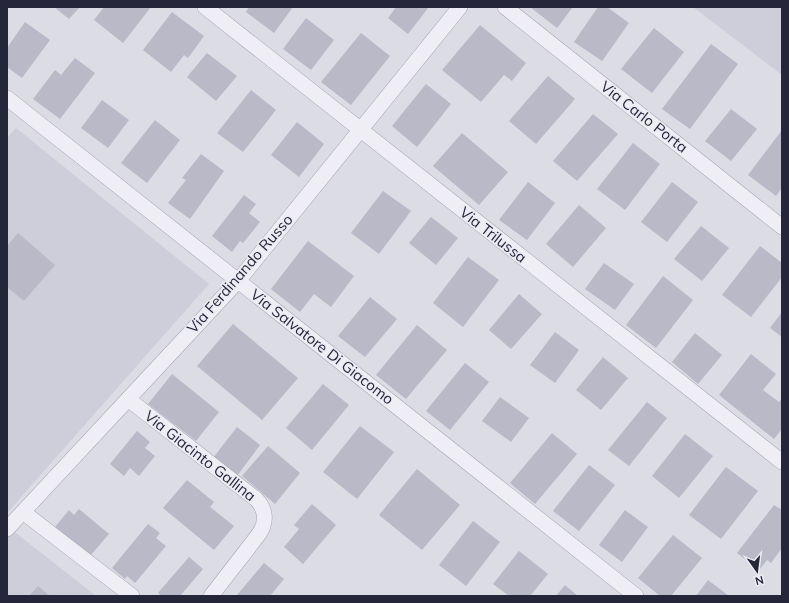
<svg xmlns="http://www.w3.org/2000/svg" width="789" height="603" font-family="Mulish,sans-serif">
<style>
.built{fill:#ceceda}
.building{fill:#b9b9c8}
.lines{fill:none;stroke-linecap:round;stroke-linejoin:round}
.street-casing{stroke:#a5a5b2;stroke-width:16}
.street{stroke:#eeeef4;stroke-width:15}
.labels{text-anchor:middle;stroke-width:3;stroke-linejoin:round;paint-order:stroke}
.street-label{font-size:15px;fill:#26263b;stroke:#ebebf3}
</style>
<rect width="100%" height="100%" fill="#dcdce5"/>
<g class="built">
<path d="M 693,7 L 782,7 L 782,75 Z"/>
<path d="M 16,128 L 209,284 L 7,513 L 7,138 Z"/>
<path d="M 7,526 L 96,596 L 7,596 Z"/>
</g>
<g class="building">
<path d="M 54,7 L 80,7 L 69,19 Z"/>
<path d="M 104,7 L 151,7 L 123,43 L 94,20 Z"/>
<path d="M 249,7 L 293,7 L 274,33 L 246,12 Z"/>
<path d="M 396,7 L 429,7 L 408,34 L 388,18 Z"/>
<path d="M 530,7 L 573,7 L 557,28 Z"/>
<path d="M 598,7 L 607,7 L 629,23 L 602,61 L 574,42 Z"/>
<path d="M 172,12 L 204,36 L 188,58 L 184,55 L 171,72 L 143,50 Z"/>
<path d="M 306,18 L 334,40 L 311,70 L 283,49 Z"/>
<path d="M 25,22 L 50,40 L 22,78 L 7,67 L 7,48 Z"/>
<path d="M 480,25 L 526,63 L 512,81 L 504,75 L 481,102 L 442,70 Z"/>
<path d="M 654,28 L 684,52 L 652,93 L 621,69 Z"/>
<path d="M 361,33 L 390,56 L 351,105 L 321,82 Z"/>
<path d="M 711,44 L 738,64 L 690,129 L 662,109 Z"/>
<path d="M 207,53 L 237,76 L 216,101 L 187,77 Z"/>
<path d="M 75,58 L 95,73 L 60,119 L 33,99 L 55,70 L 61,75 Z"/>
<path d="M 548,76 L 575,99 L 536,144 L 509,121 Z"/>
<path d="M 426,84 L 451,104 L 417,147 L 392,126 Z"/>
<path d="M 251,90 L 276,110 L 243,152 L 217,133 Z"/>
<path d="M 102,100 L 129,120 L 108,148 L 81,128 Z"/>
<path d="M 731,109 L 757,129 L 731,161 L 705,141 Z"/>
<path d="M 593,114 L 618,134 L 577,181 L 553,161 Z"/>
<path d="M 155,120 L 180,140 L 147,183 L 121,163 Z"/>
<path d="M 297,122 L 324,144 L 299,177 L 271,155 Z"/>
<path d="M 782,130 L 782,188 L 776,196 L 748,175 Z"/>
<path d="M 462,133 L 508,172 L 479,205 L 433,166 Z"/>
<path d="M 633,143 L 660,164 L 625,210 L 597,189 Z"/>
<path d="M 201,154 L 224,171 L 190,219 L 168,203 L 186,180 L 182,178 Z"/>
<path d="M 528,182 L 555,203 L 527,240 L 499,220 Z"/>
<path d="M 672,182 L 698,202 L 667,242 L 641,222 Z"/>
<path d="M 383,191 L 411,211 L 379,254 L 351,233 Z"/>
<path d="M 244,195 L 256,204 L 249,213 L 260,222 L 243,243 L 240,241 L 232,252 L 212,236 Z"/>
<path d="M 579,205 L 606,228 L 573,267 L 546,244 Z"/>
<path d="M 431,217 L 458,238 L 436,265 L 409,243 Z"/>
<path d="M 701,226 L 729,248 L 702,281 L 674,259 Z"/>
<path d="M 18,233 L 55,265 L 24,301 L 7,287 L 7,246 Z"/>
<path d="M 308,241 L 354,276 L 331,307 L 314,294 L 300,312 L 271,289 Z"/>
<path d="M 760,246 L 782,263 L 782,277 L 751,317 L 722,295 Z"/>
<path d="M 468,257 L 499,280 L 463,327 L 433,303 Z"/>
<path d="M 604,263 L 634,284 L 615,310 L 585,289 Z"/>
<path d="M 663,276 L 693,300 L 656,348 L 626,325 Z"/>
<path d="M 519,294 L 542,314 L 511,349 L 489,330 Z"/>
<path d="M 370,297 L 397,319 L 365,357 L 338,336 Z"/>
<path d="M 782,312 L 782,337 L 770,328 Z"/>
<path d="M 233,324 L 298,378 L 262,420 L 197,366 Z"/>
<path d="M 417,325 L 447,350 L 406,399 L 376,375 Z"/>
<path d="M 555,332 L 579,350 L 555,383 L 530,365 Z"/>
<path d="M 695,333 L 722,355 L 698,384 L 672,362 Z"/>
<path d="M 751,354 L 776,374 L 763,390 L 779,402 L 782,398 L 782,429 L 774,439 L 719,395 Z"/>
<path d="M 603,357 L 628,378 L 601,410 L 576,390 Z"/>
<path d="M 465,363 L 489,382 L 450,430 L 426,411 Z"/>
<path d="M 172,374 L 219,412 L 196,441 L 148,404 Z"/>
<path d="M 323,384 L 349,405 L 312,450 L 286,428 Z"/>
<path d="M 500,397 L 529,418 L 511,442 L 482,421 Z"/>
<path d="M 647,402 L 667,418 L 629,466 L 608,450 Z"/>
<path d="M 360,426 L 394,452 L 357,499 L 323,472 Z"/>
<path d="M 237,427 L 260,445 L 237,476 L 213,458 Z"/>
<path d="M 137,431 L 150,442 L 145,448 L 155,456 L 139,476 L 130,468 L 124,476 L 110,464 Z"/>
<path d="M 552,433 L 577,454 L 535,504 L 510,483 Z"/>
<path d="M 685,434 L 713,456 L 679,498 L 652,476 Z"/>
<path d="M 268,446 L 300,473 L 275,504 L 242,476 Z"/>
<path d="M 589,465 L 615,485 L 579,531 L 553,511 Z"/>
<path d="M 726,467 L 758,491 L 721,539 L 689,515 Z"/>
<path d="M 417,469 L 460,505 L 422,550 L 379,515 Z"/>
<path d="M 187,480 L 214,502 L 210,507 L 234,526 L 214,550 L 163,508 Z"/>
<path d="M 312,504 L 336,525 L 303,564 L 284,547 L 299,529 L 294,525 Z"/>
<path d="M 774,505 L 782,510 L 782,548 L 771,563 L 767,560 L 759,570 L 737,553 Z"/>
<path d="M 79,509 L 109,534 L 90,556 L 55,527 L 69,510 L 74,515 Z"/>
<path d="M 625,510 L 648,527 L 622,562 L 599,545 Z"/>
<path d="M 473,521 L 500,542 L 466,586 L 439,565 Z"/>
<path d="M 148,524 L 160,533 L 156,538 L 166,546 L 135,583 L 127,576 L 125,579 L 112,568 Z"/>
<path d="M 673,535 L 702,558 L 671,596 L 660,596 L 638,578 Z"/>
<path d="M 519,551 L 548,574 L 530,596 L 509,596 L 493,584 Z"/>
<path d="M 189,557 L 203,569 L 180,596 L 161,596 L 158,593 Z"/>
<path d="M 264,563 L 284,579 L 270,596 L 239,596 L 237,595 Z"/>
<path d="M 708,580 L 729,596 L 696,596 Z"/>
<path d="M 565,585 L 578,596 L 556,596 Z"/>
<path d="M 38,586 L 50,596 L 29,596 Z"/>
</g>
<g class="lines">
<defs>
<g id="street">
<path d="M 205,7 L 782,462"/>
<path d="M 505,7 L 782,227"/>
<path d="M 7,98 L 636,596"/>
<path d="M 128,399 L 256,499 C 266,509 267,522 259,534 L 211,596"/>
<path d="M 23,512 L 132,596"/>
<path d="M 7,529 L 238,281 L 460,7"/>
</g>
</defs>
<use href="#street" class="street-casing"/>
<use href="#street" class="street"/>
</g>
<g class="labels">
<g class="street-label">
<text transform="translate(644 117) rotate(38)" y="5">Via Carlo Porta</text>
<text transform="translate(493 235) rotate(38)" y="5">Via Trilussa</text>
<text transform="translate(240 274) rotate(-49)" y="5">Via Ferdinando Russo</text>
<text transform="translate(322 347) rotate(38)" y="5">Via Salvatore Di Giacomo</text>
<text transform="translate(200 456) rotate(38)" y="5">Via Giacinto Gallina</text>
</g>
</g>
<rect width="789" height="603" fill="none" stroke="#26263b" stroke-width="16"/>
<g transform="translate(757 571) rotate(166)" stroke="#ebebf3" stroke-width="3" paint-order="stroke">
<path d="M0-3L7 15L0 10L-7 15Z" fill="#26263b"/>
<text y="-6" font-size="11" font-weight="bold" text-anchor="middle" fill="#26263b">N</text>
</g>
</svg>
